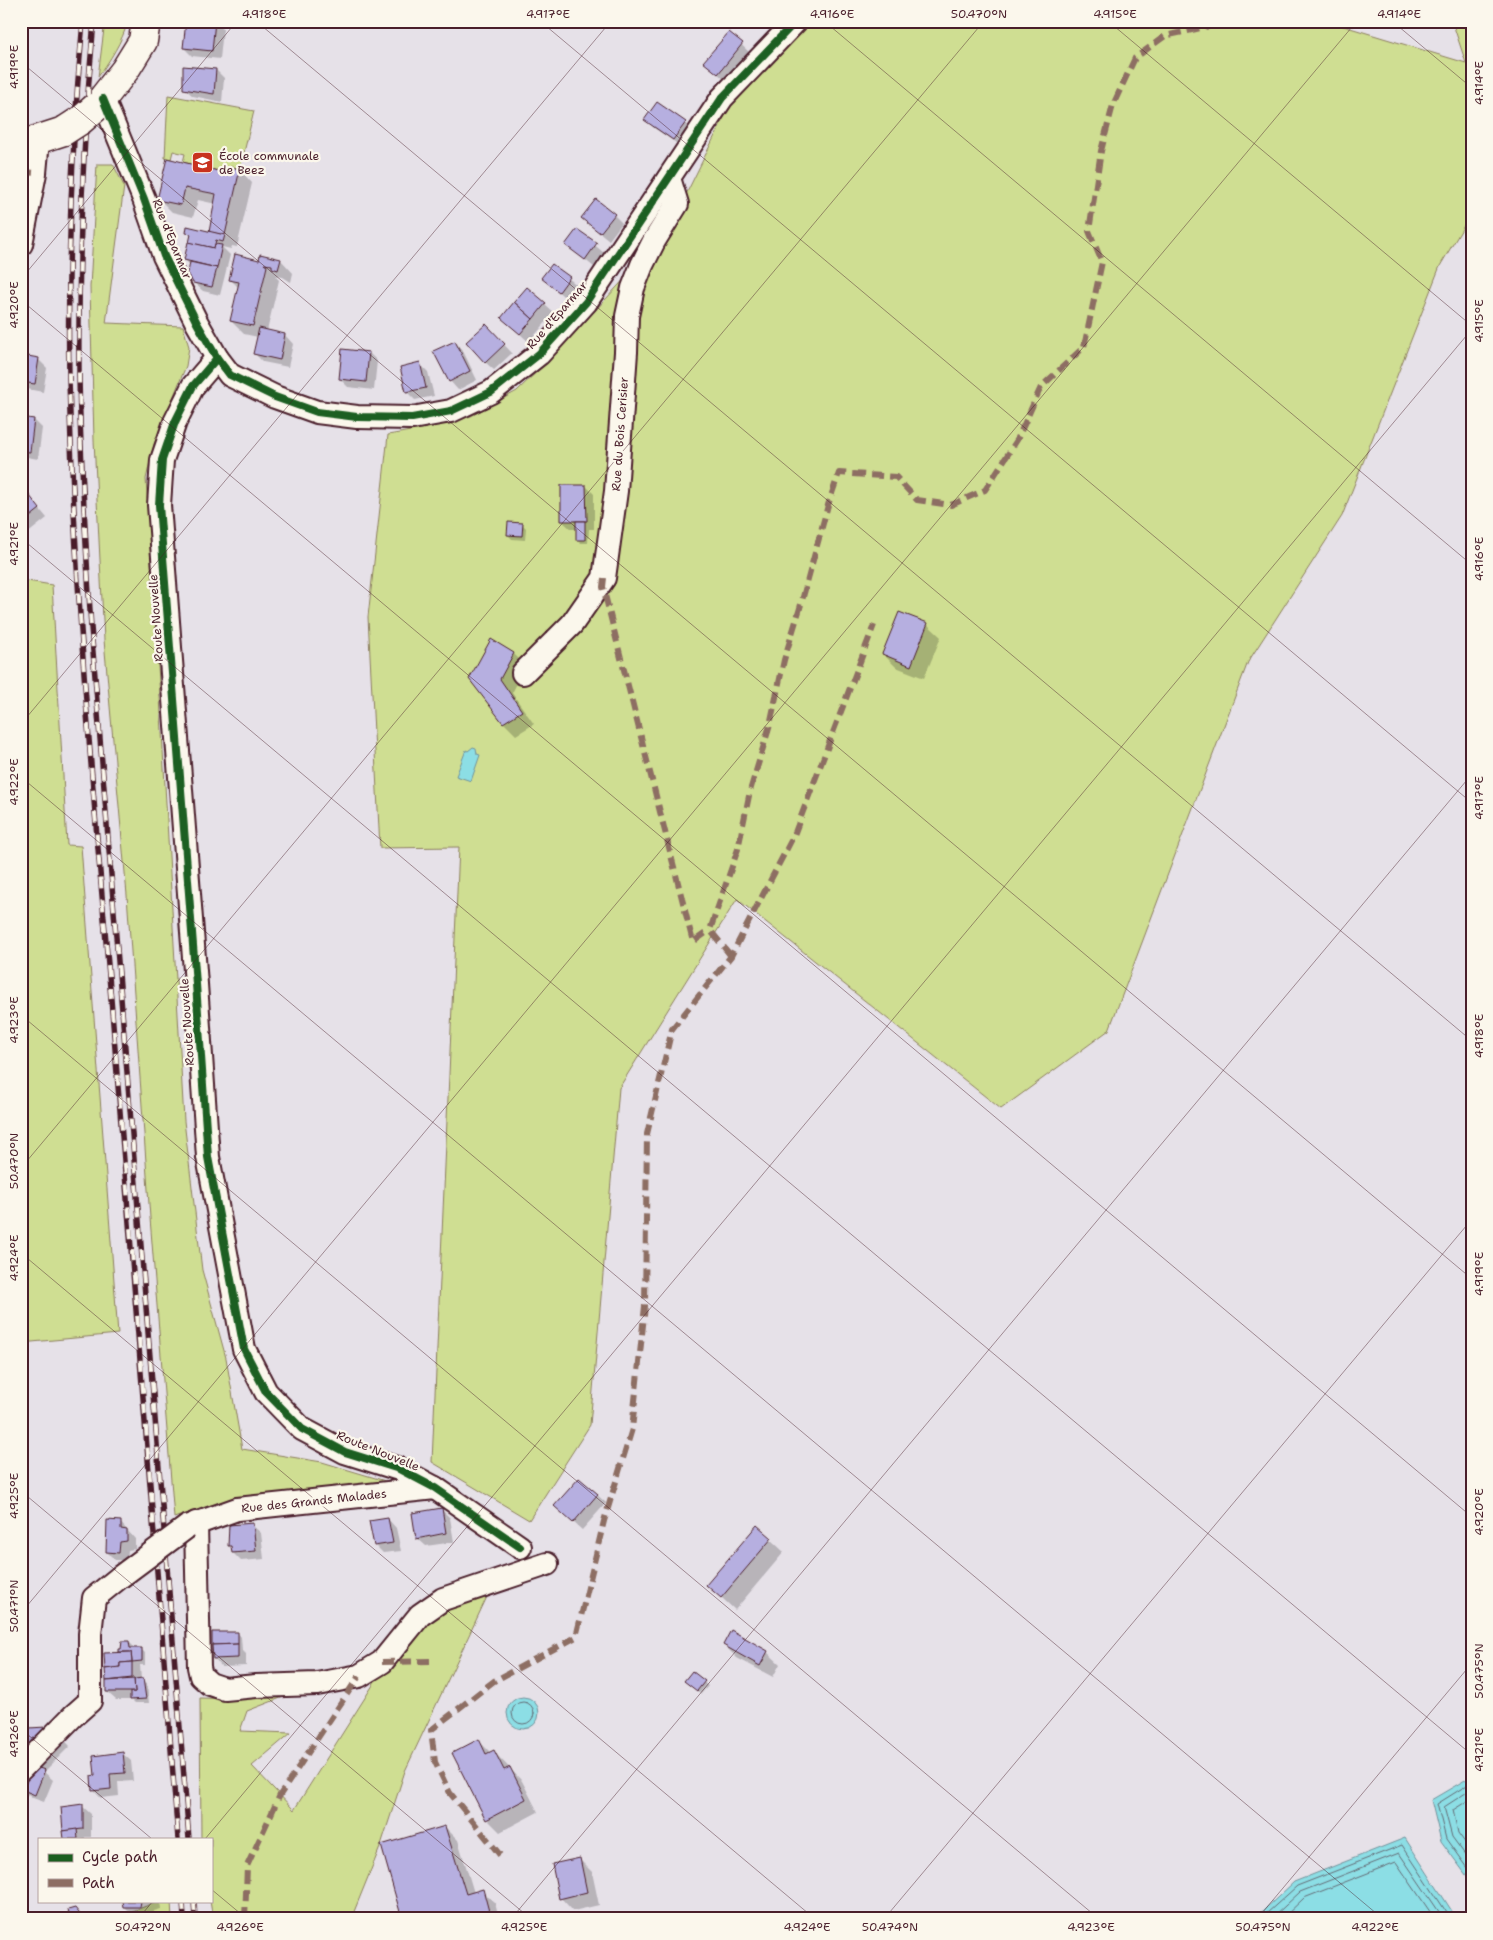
<svg xmlns="http://www.w3.org/2000/svg" width="1493" height="1940" font-family="'Shantell Sans',sans-serif">
<style>
.green{fill:#cfde92;stroke:#8c7e5e}
.water{fill:#8cdee5;stroke:#72929b}
.shadow{fill:#0003}
.lines{fill:none;stroke-linecap:round;stroke-linejoin:round}
.shore{stroke:#646b75;stroke-width:1}
.building{fill:#b6afe0;stroke:#4a1f2b}
.minor-casing{stroke:#4a1f2b;stroke-width:26}
.major-casing{stroke:#4a1f2b;stroke-width:31}
.minor{stroke:#fbf7ec;stroke-width:22}
.major{stroke:#fbf7ec;stroke-width:28}
.rail-casing{stroke:#4a1f2b;stroke-width:5.5}
.rail{stroke:#fbf7ec;stroke-width:4;stroke-dasharray:11;stroke-linecap:butt}
.minor-bridge-casing{stroke:#4a1f2b;stroke-width:26;stroke-linecap:butt}
.major-bridge-casing{stroke:#4a1f2b;stroke-width:31;stroke-linecap:butt}
.minor-bridge{stroke:#fbf7ec;stroke-width:22}
.major-bridge{stroke:#fbf7ec;stroke-width:28}
.quiet{stroke:#8d6e63;stroke-width:6;stroke-dasharray:12 6;stroke-linecap:butt}
.cycleway-casing{stroke:#fbf7ec;stroke-width:11}
.cycleway{stroke:#1b5e20;stroke-width:8}
.ticks{fill:none;stroke:#4a1f2b;stroke-width:1;stroke-opacity:0.45}
.labels{text-anchor:middle;stroke-width:4.5;stroke-linejoin:round;paint-order:stroke}
.poi-label{font-size:12px;fill:#4a1f2b;stroke:#fbf7ec;text-anchor:start}
.street-label{font-size:12px;fill:#4a1f2b;stroke:#fbf7ec}
.neatline{fill:none;stroke:#4a1f2b;stroke-width:2}
.ticks-label{font-size:12px;text-anchor:middle;fill:#4a1f2b}
</style>
<rect width="100%" height="100%" fill="#e6e1e8"/>
<filter id="ink" filterUnits="userSpaceOnUse"><feTurbulence type="fractalNoise" baseFrequency=".02" numOctaves="2"/><feDisplacementMap in="SourceGraphic" scale="10" xChannelSelector="R" yChannelSelector="G"/><feConvolveMatrix kernelMatrix="1 2 1 2 8 2 1 2 1" color-interpolation-filters="sRGB"/></filter>
<g filter="url(#ink)">
<g class="green">
<path d="M 105,21 L 128,21 C 122,42 110,60 98,77 Z"/>
<path d="M 813,21 L 1327,21 L 1466,63 L 1452,21 L 1472,21 L 1472,212 L 1440,266 L 1342,516 L 1248,662 L 1109,1030 L 1001,1109 L 737,899 L 619,1088 L 590,1425 L 529,1520 L 432,1462 L 459,847 L 380,848 L 368,617 L 388,435 L 422,429 L 471,416 L 517,391 L 555,354 L 667,233 L 730,105 Z"/>
<path d="M 168,95 L 254,111 L 240,169 L 231,167 L 230,174 L 183,162 L 185,154 L 173,151 L 171,159 L 165,158 Z"/>
<path d="M 97,164 L 113,164 L 124,186 L 106,323 L 183,326 L 189,347 L 186,366 L 154,444 L 146,479 L 160,697 L 184,1121 L 202,1270 L 226,1358 L 242,1449 L 322,1462 L 402,1486 L 211,1505 L 174,1518 L 150,1218 L 127,895 L 104,640 L 94,440 L 90,287 Z"/>
<path d="M 21,580 L 52,585 L 67,845 L 81,846 L 118,1334 L 21,1343 Z"/>
<path d="M 494,1582 L 405,1771 L 381,1845 L 351,1919 L 213,1919 L 210,1901 L 211,1839 L 201,1839 L 200,1698 L 245,1699 L 256,1686 L 317,1684 L 247,1711 L 240,1731 L 291,1733 L 252,1766 L 294,1810 L 373,1685 L 382,1662 L 420,1615 Z"/>
<path d="M 160,1901 L 171,1901 L 172,1919 L 111,1919 Z"/>
</g>
<g class="water">
<path d="M 473,747 L 476,748 L 477,754 L 480,755 L 471,781 L 456,776 L 466,750 L 468,751 Z"/>
<circle cx="523" cy="1713" r="16"/>
<path d="M 1472,1776 L 1472,1883 L 1441,1841 L 1431,1800 Z"/>
<path d="M 1405,1838 L 1457,1919 L 1247,1919 L 1263,1911 L 1294,1882 Z"/>
</g>
<g class="shadow">
<path d="M 187,21 L 215,21 L 223,29 L 220,59 L 192,56 L 184,48 Z"/>
<path d="M 729,33 L 750,53 L 726,81 L 705,62 Z"/>
<path d="M 216,70 L 224,78 L 222,102 L 193,96 L 184,88 Z"/>
<path d="M 646,119 L 685,123 L 693,131 L 682,147 L 654,128 Z"/>
<path d="M 168,160 L 231,175 L 240,170 L 252,183 L 237,247 L 232,246 L 231,249 L 222,247 L 230,255 L 220,295 L 203,291 L 194,283 L 191,266 L 185,260 L 192,237 L 187,232 L 210,233 L 216,204 L 198,200 L 193,217 L 172,212 L 159,199 Z"/>
<path d="M 614,215 L 622,223 L 609,240 L 582,218 Z"/>
<path d="M 577,230 L 604,253 L 594,267 L 567,245 Z"/>
<path d="M 281,260 L 293,273 L 291,282 L 283,277 L 275,276 L 279,280 L 267,331 L 285,335 L 293,344 L 288,367 L 263,362 L 254,353 L 258,337 L 244,334 L 231,321 L 239,288 L 231,280 L 260,261 Z"/>
<path d="M 552,265 L 578,286 L 568,300 L 542,278 Z"/>
<path d="M 527,289 L 554,313 L 529,342 L 502,318 Z"/>
<path d="M 494,334 L 512,353 L 494,370 L 485,362 Z"/>
<path d="M 455,342 L 463,351 L 477,380 L 458,390 L 450,381 Z"/>
<path d="M 369,353 L 377,361 L 374,390 L 348,387 L 340,379 Z"/>
<path d="M 23,357 L 38,359 L 47,368 L 43,392 L 27,389 L 21,383 Z"/>
<path d="M 420,364 L 428,372 L 434,396 L 415,400 L 407,392 Z"/>
<path d="M 21,418 L 34,420 L 42,428 L 38,459 L 21,456 Z"/>
<path d="M 586,486 L 594,494 L 594,529 L 589,529 L 588,543 L 581,543 L 577,539 L 577,529 L 571,529 L 562,521 Z"/>
<path d="M 26,493 L 47,518 L 22,538 L 21,496 Z"/>
<path d="M 522,524 L 526,528 L 525,540 L 512,539 L 508,535 Z"/>
<path d="M 900,613 L 928,625 L 941,637 L 924,678 L 896,667 L 883,654 Z"/>
<path d="M 491,641 L 514,654 L 526,666 L 512,693 L 534,724 L 516,735 L 504,723 L 471,679 Z"/>
<path d="M 21,746 L 28,752 L 21,799 Z"/>
<path d="M 580,1479 L 606,1503 L 582,1530 L 564,1514 Z"/>
<path d="M 442,1510 L 450,1518 L 454,1542 L 426,1546 L 417,1538 Z"/>
<path d="M 388,1519 L 396,1528 L 401,1551 L 383,1553 L 375,1545 Z"/>
<path d="M 120,1522 L 135,1539 L 135,1549 L 128,1550 L 127,1560 L 115,1560 L 107,1552 Z"/>
<path d="M 252,1525 L 261,1533 L 264,1559 L 241,1561 L 233,1553 L 232,1549 L 229,1545 Z"/>
<path d="M 757,1527 L 784,1552 L 735,1610 L 708,1585 Z"/>
<path d="M 238,1633 L 241,1637 L 242,1650 L 246,1654 L 246,1666 L 222,1667 L 214,1658 Z"/>
<path d="M 129,1642 L 133,1646 L 133,1649 L 141,1649 L 145,1653 L 145,1665 L 140,1665 L 141,1679 L 147,1683 L 149,1703 L 135,1703 L 132,1700 L 116,1700 L 107,1692 L 106,1655 L 122,1654 L 120,1652 Z"/>
<path d="M 724,1645 L 767,1652 L 780,1664 L 773,1677 L 737,1658 Z"/>
<path d="M 692,1672 L 708,1686 L 701,1694 L 689,1684 Z"/>
<path d="M 54,1729 L 70,1746 L 44,1772 L 53,1780 L 44,1802 L 33,1798 L 28,1794 L 21,1804 L 21,1742 L 31,1743 Z"/>
<path d="M 479,1741 L 491,1753 L 494,1752 L 522,1781 L 538,1812 L 500,1832 L 487,1819 Z"/>
<path d="M 122,1753 L 131,1761 L 133,1781 L 118,1782 L 119,1796 L 101,1798 L 93,1790 L 96,1776 Z"/>
<path d="M 82,1806 L 91,1814 L 91,1837 L 85,1837 L 85,1839 L 65,1839 Z"/>
<path d="M 445,1827 L 458,1840 L 474,1893 L 482,1891 L 495,1903 L 499,1919 L 404,1919 Z"/>
<path d="M 579,1859 L 592,1872 L 599,1905 L 573,1911 L 561,1898 Z"/>
<path d="M 124,1901 L 160,1901 L 161,1909 L 154,1911 L 153,1919 L 136,1919 L 124,1907 Z"/>
</g>
<g class="lines">
<g class="shore">
<circle cx="523" cy="1713" r="11"/>
<path d="M 1472,1782 L 1437,1804 L 1446,1839 L 1472,1875"/>
<path d="M 1472,1789 L 1444,1807 L 1452,1837 L 1472,1864"/>
<path d="M 1472,1798 L 1453,1810 L 1458,1833 L 1472,1852"/>
<path d="M 1258,1919 L 1266,1914 L 1297,1886 L 1402,1845 L 1451,1919"/>
<path d="M 1271,1919 L 1300,1892 L 1399,1853 L 1444,1919"/>
<path d="M 1282,1919 L 1304,1898 L 1396,1862 L 1435,1919"/>
</g>
</g>
<g class="building">
<path d="M 186,21 L 215,21 L 212,51 L 183,48 Z"/>
<path d="M 729,32 L 743,43 L 718,74 L 703,62 Z"/>
<path d="M 183,66 L 216,69 L 214,94 L 183,89 Z"/>
<path d="M 657,102 L 686,122 L 673,140 L 644,120 Z"/>
<path d="M 167,158 L 230,174 L 231,167 L 240,169 L 225,235 L 209,232 L 216,194 L 185,188 L 181,205 L 157,200 Z"/>
<path d="M 596,199 L 615,214 L 600,233 L 581,218 Z"/>
<path d="M 187,226 L 225,235 L 223,242 L 216,240 L 214,248 L 189,243 L 191,234 L 186,233 Z"/>
<path d="M 577,229 L 597,243 L 585,260 L 565,245 Z"/>
<path d="M 188,242 L 214,248 L 215,244 L 222,245 L 217,268 L 184,260 Z"/>
<path d="M 235,254 L 259,260 L 260,254 L 281,259 L 278,270 L 272,268 L 272,265 L 264,264 L 267,266 L 253,326 L 230,321 L 239,282 L 229,280 Z"/>
<path d="M 190,262 L 217,268 L 212,287 L 193,283 L 188,273 Z"/>
<path d="M 552,264 L 570,277 L 559,292 L 541,278 Z"/>
<path d="M 527,287 L 546,303 L 533,319 L 514,302 Z"/>
<path d="M 514,302 L 533,319 L 520,334 L 501,318 Z"/>
<path d="M 486,324 L 505,344 L 485,363 L 466,342 Z"/>
<path d="M 259,328 L 285,334 L 280,360 L 253,354 Z"/>
<path d="M 455,341 L 470,371 L 449,382 L 433,351 Z"/>
<path d="M 342,349 L 369,352 L 366,382 L 339,379 Z"/>
<path d="M 22,355 L 39,358 L 35,384 L 21,382 Z"/>
<path d="M 420,362 L 426,388 L 406,392 L 400,367 Z"/>
<path d="M 21,417 L 34,419 L 30,452 L 21,451 Z"/>
<path d="M 561,485 L 586,485 L 587,521 L 561,521 Z"/>
<path d="M 26,491 L 40,509 L 21,524 L 21,495 Z"/>
<rect x="576" y="521" width="9" height="19"/>
<path d="M 508,522 L 523,523 L 522,536 L 507,535 Z"/>
<path d="M 899,612 L 928,623 L 911,666 L 882,654 Z"/>
<path d="M 491,639 L 514,653 L 500,679 L 522,711 L 503,723 L 469,679 Z"/>
<path d="M 579,1478 L 598,1494 L 573,1523 L 554,1506 Z"/>
<path d="M 442,1508 L 446,1533 L 416,1539 L 412,1513 Z"/>
<path d="M 388,1518 L 393,1543 L 374,1546 L 369,1521 Z"/>
<path d="M 107,1520 L 121,1521 L 121,1529 L 127,1530 L 127,1541 L 120,1542 L 119,1553 L 106,1552 Z"/>
<path d="M 253,1523 L 256,1551 L 232,1553 L 231,1546 L 228,1546 L 229,1525 Z"/>
<path d="M 757,1525 L 772,1538 L 721,1598 L 706,1585 Z"/>
<path d="M 731,1630 L 768,1651 L 760,1666 L 723,1645 Z"/>
<path d="M 212,1632 L 238,1632 L 238,1644 L 212,1645 Z"/>
<path d="M 122,1641 L 129,1641 L 130,1648 L 142,1648 L 142,1661 L 132,1662 L 131,1652 L 119,1652 L 119,1649 L 121,1649 Z"/>
<path d="M 238,1644 L 238,1658 L 213,1659 L 212,1645 Z"/>
<path d="M 131,1652 L 132,1662 L 120,1663 L 120,1667 L 105,1669 L 104,1653 Z"/>
<path d="M 132,1662 L 132,1678 L 106,1681 L 105,1669 L 120,1667 L 120,1663 Z"/>
<path d="M 692,1671 L 705,1681 L 697,1691 L 684,1681 Z"/>
<path d="M 143,1678 L 146,1699 L 130,1700 L 130,1692 L 135,1692 L 134,1679 Z"/>
<path d="M 134,1679 L 135,1692 L 106,1692 L 106,1681 Z"/>
<path d="M 46,1727 L 54,1728 L 21,1762 L 21,1740 L 23,1737 L 29,1740 L 29,1728 Z"/>
<path d="M 479,1739 L 486,1754 L 494,1750 L 504,1770 L 510,1767 L 526,1799 L 486,1820 L 452,1753 Z"/>
<path d="M 123,1752 L 125,1773 L 110,1774 L 111,1789 L 92,1791 L 91,1776 L 95,1775 L 93,1756 Z"/>
<path d="M 33,1766 L 45,1770 L 35,1795 L 23,1790 Z"/>
<path d="M 83,1804 L 83,1829 L 63,1831 L 61,1807 Z"/>
<path d="M 445,1826 L 466,1894 L 483,1889 L 491,1919 L 402,1919 L 381,1845 Z"/>
<path d="M 77,1829 L 78,1839 L 64,1839 L 63,1831 Z"/>
<path d="M 580,1858 L 587,1892 L 559,1899 L 552,1864 Z"/>
<path d="M 122,1901 L 141,1901 L 140,1907 L 123,1907 Z"/>
<path d="M 75,1908 L 79,1913 L 81,1919 L 54,1919 L 69,1914 L 68,1910 Z"/>
</g>
<g class="lines">
<defs>
<g id="minor">
<path d="M 103,99 L 144,199 L 164,256 L 197,323 L 217,358 L 230,375 L 275,397 L 317,412 L 357,417 L 412,418 L 451,411 L 491,392 L 539,354 L 586,302 L 722,98 L 796,21"/>
<path d="M 21,244 L 35,173 L 38,140"/>
<path d="M 217,358 L 193,386 L 175,422 L 162,460 L 159,505 L 196,984 L 208,1157 L 244,1349 L 266,1392 L 302,1429 L 345,1452 L 399,1469 L 435,1488 L 520,1547"/>
<path d="M 523,673 L 572,624 L 604,578 L 616,491 L 626,352 L 627,316 L 633,288 L 642,265 L 654,241 L 677,204 L 669,178"/>
<path d="M 196,1523 L 199,1667 L 201,1676 L 210,1684 L 225,1689 L 256,1686 L 317,1684 L 359,1676 L 382,1662 L 420,1615 L 443,1599 L 547,1564"/>
<path d="M 187,1527 L 237,1509 L 435,1488"/>
<path d="M 21,1769 L 73,1716 L 90,1701 L 90,1634 L 94,1598 L 120,1577"/>
</g>
<g id="major">
<path d="M 96,107 L 125,70 L 143,41 L 146,21"/>
<path d="M 21,145 L 64,131"/>
</g>
</defs>
<use href="#minor" class="minor-casing"/>
<use href="#major" class="major-casing"/>
<use href="#minor" class="minor"/>
<use href="#major" class="major"/>
<defs>
<g id="rail">
<path d="M 83,21 C 72,139 67,259 69,378 C 74,585 93,792 111,999 C 135,1279 156,1559 178,1839"/>
<path d="M 94,21 C 83,138 78,256 79,373 C 80,458 86,543 91,627 L 189,1839"/>
<path d="M 183,1901 L 184,1919"/>
<path d="M 194,1901 L 195,1919"/>
</g>
</defs>
<use href="#rail" class="rail-casing"/>
<use href="#rail" class="rail"/>
<defs>
<path id="minor-bridge" d="M 120,1577 L 187,1527"/>
<path id="major-bridge" d="M 64,131 L 81,120 L 96,107"/>
</defs>
<use href="#minor-bridge" class="minor-bridge-casing"/>
<use href="#major-bridge" class="major-bridge-casing"/>
<use href="#minor-bridge" class="minor-bridge"/>
<use href="#major-bridge" class="major-bridge"/>
<g class="quiet">
<path d="M 21,172 L 35,173"/>
<path d="M 21,215 L 25,219"/>
<path d="M 604,578 L 603,587 L 693,942 L 710,930"/>
<path d="M 731,956 L 710,930 L 738,849 L 750,791 L 770,725 L 784,660 L 800,608 L 828,505 L 839,473 L 896,477 L 917,500 L 951,505 L 985,490 L 1017,440 L 1041,387 L 1084,347 L 1102,262 L 1089,231 L 1101,151 L 1113,105 L 1135,58 L 1165,36 L 1219,24 L 1218,21"/>
<path d="M 382,1662 L 434,1661"/>
<path d="M 500,1855 L 450,1793 L 435,1762 L 431,1730 L 494,1681 L 576,1637 L 604,1521 L 632,1429 L 645,1306 L 647,1134 L 672,1029 L 731,956 L 794,835 L 874,625"/>
<path d="M 245,1919 L 247,1866 L 280,1795 L 359,1676"/>
</g>
<defs>
<g id="cycleway">
<path d="M 103,99 L 144,199 L 164,256 L 197,323 L 217,358 L 230,375 L 275,397 L 317,412 L 357,417 L 412,418 L 451,411 L 491,392 L 539,354 L 586,302 L 722,98 L 796,21"/>
<path d="M 217,358 L 193,386 L 175,422 L 162,460 L 159,505 L 196,984 L 208,1157 L 244,1349 L 266,1392 L 302,1429 L 345,1452 L 399,1469 L 435,1488 L 520,1547"/>
</g>
</defs>
<use href="#cycleway" class="cycleway-casing"/>
<use href="#cycleway" class="cycleway"/>
</g>
</g>
<path class="ticks" d="M 256,21 L 1472,1041M 540,21 L 1472,803M 824,21 L 1472,565M 1108,21 L 1472,326M 1392,21 L 1472,88M 21,62 L 1472,1279M 21,279 L 237,21M 21,300 L 1472,1517M 21,538 L 1472,1755M 21,724 L 611,21M 21,777 L 1383,1919M 21,1015 L 1099,1919M 21,1168 L 984,21M 21,1253 L 815,1919M 21,1491 L 531,1919M 21,1613 L 1357,21M 21,1729 L 152,1839M 205,1839 L 1472,329M 211,1889 L 247,1919M 138,1919 L 153,1901M 511,1919 L 1472,774M 884,1919 L 1472,1219M 1257,1919 L 1472,1663"/>
<defs>
<symbol id="school-square" viewBox="-11 -11 22 22"><rect x="-9" y="-9" width="18" height="18" rx="4" fill="#c8321e" stroke="#fbf7ec"/><path d="M0-5L7-2L0 1L-7-2ZM-4 1L0 2.5L4 1V4Q0 6-4 4Z" fill="#fff"/></symbol>
</defs>
<g fill-rule="evenodd">
<use href="#school-square" x="190" y="150" width="25" height="25"/>
</g>
<g class="labels">
<g class="poi-label">
<text x="219" y="160">École communale<tspan x="219" dy="14">de Beez</tspan></text>
</g>
<g class="street-label">
<text transform="translate(172 239) rotate(68)" y="4">Rue d'Eparmar</text>
<text transform="translate(557 315) rotate(-49)" y="4">Rue d'Eparmar</text>
<text transform="translate(620 434) rotate(-86)" y="4">Rue du Bois Cerisier</text>
<text transform="translate(156 618) rotate(-94)" y="4">Route Nouvelle</text>
<text transform="translate(187 1022) rotate(-94)" y="4">Route Nouvelle</text>
<text transform="translate(378 1451) rotate(22)" y="4">Route Nouvelle</text>
<text transform="translate(314 1501) rotate(-6)" y="4">Rue des Grands Malades</text>
</g>
</g>
<rect width="1493" height="1940" fill="none" stroke="#fbf7ec" stroke-width="55"/>
<rect x="38" y="1838" width="175" height="65" fill="#fbf7ec" stroke="#b4a19f"/>
<rect x="48" y="1854" width="25" height="8" fill="#1b5e20" stroke="#b4a19f"/>
<text x="82" y="1862" font-size="15" fill="#4a1f2b">Cycle path</text>
<rect x="48" y="1879" width="25" height="8" fill="#8d6e63" stroke="#b4a19f"/>
<text x="82" y="1888" font-size="15" fill="#4a1f2b">Path</text>
<rect x="28" y="28" width="1438" height="1884" class="neatline"/>
<g class="ticks-label">
<text x="264" y="18">4.918°E</text>
<text x="548" y="18">4.917°E</text>
<text x="832" y="18">4.916°E</text>
<text x="979" y="18">50.470°N</text>
<text x="1115" y="18">4.915°E</text>
<text x="1399" y="18">4.914°E</text>
<text transform="translate(14 67) rotate(-90)" y="4">4.919°E</text>
<text transform="translate(1479 83) rotate(-90)" y="4">4.914°E</text>
<text transform="translate(14 305) rotate(-90)" y="4">4.920°E</text>
<text transform="translate(1479 321) rotate(-90)" y="4">4.915°E</text>
<text transform="translate(14 544) rotate(-90)" y="4">4.921°E</text>
<text transform="translate(1479 559) rotate(-90)" y="4">4.916°E</text>
<text transform="translate(14 782) rotate(-90)" y="4">4.922°E</text>
<text transform="translate(1479 798) rotate(-90)" y="4">4.917°E</text>
<text transform="translate(14 1020) rotate(-90)" y="4">4.923°E</text>
<text transform="translate(1479 1036) rotate(-90)" y="4">4.918°E</text>
<text transform="translate(14 1161) rotate(-90)" y="4">50.470°N</text>
<text transform="translate(14 1258) rotate(-90)" y="4">4.924°E</text>
<text transform="translate(1479 1274) rotate(-90)" y="4">4.919°E</text>
<text transform="translate(14 1496) rotate(-90)" y="4">4.925°E</text>
<text transform="translate(1479 1512) rotate(-90)" y="4">4.920°E</text>
<text transform="translate(14 1606) rotate(-90)" y="4">50.471°N</text>
<text transform="translate(1479 1671) rotate(-90)" y="4">50.475°N</text>
<text transform="translate(14 1734) rotate(-90)" y="4">4.926°E</text>
<text transform="translate(1479 1750) rotate(-90)" y="4">4.921°E</text>
<text x="143" y="1931">50.472°N</text>
<text x="240" y="1931">4.926°E</text>
<text x="524" y="1931">4.925°E</text>
<text x="807" y="1931">4.924°E</text>
<text x="890" y="1931">50.474°N</text>
<text x="1091" y="1931">4.923°E</text>
<text x="1263" y="1931">50.475°N</text>
<text x="1375" y="1931">4.922°E</text>
</g>
</svg>
